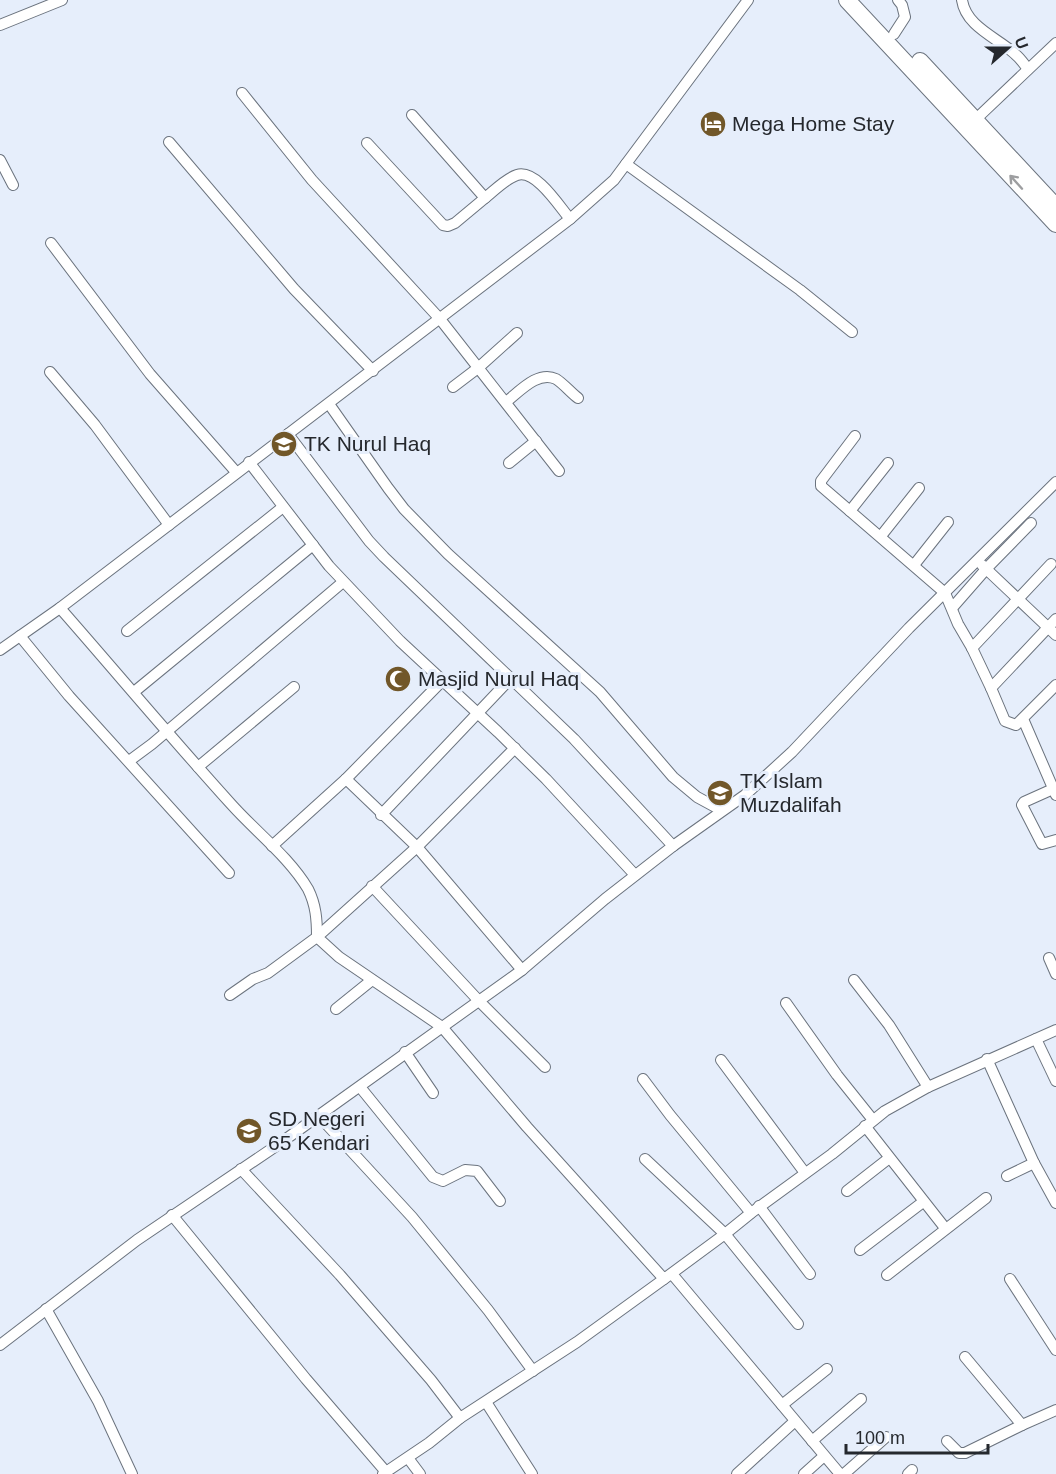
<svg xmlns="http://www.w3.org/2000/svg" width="1056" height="1474" font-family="Helvetica,sans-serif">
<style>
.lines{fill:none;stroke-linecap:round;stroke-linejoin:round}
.minor-casing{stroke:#6b737e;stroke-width:12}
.highway-casing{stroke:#6b737e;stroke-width:18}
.minor{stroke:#fff;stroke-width:10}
.highway{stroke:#fff;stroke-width:16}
.oneway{stroke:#9d9ea0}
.labels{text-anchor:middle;stroke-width:6;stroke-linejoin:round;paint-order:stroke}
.poi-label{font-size:21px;fill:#25282d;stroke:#e6eefb;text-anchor:start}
</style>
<rect width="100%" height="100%" fill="#e6eefb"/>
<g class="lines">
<defs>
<g id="minor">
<path d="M 962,0 C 966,27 998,38 1015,54 C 1020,58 1024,64 1028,69"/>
<path d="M 0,25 L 62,0"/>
<path d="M 894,34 L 905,17 L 902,5 L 898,0"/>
<path d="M 242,93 L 312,180 L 440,319 L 559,471"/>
<path d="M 412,115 L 485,198 C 494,191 505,179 517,175 C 536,169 559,206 570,219"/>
<path d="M 976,119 L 1056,43"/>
<path d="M 169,142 L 294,289 L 373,371"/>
<path d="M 367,143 L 443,225 L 448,226 L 455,223 L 485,198"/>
<path d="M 0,160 L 13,185"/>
<path d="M 626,164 L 800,290 L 852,332"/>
<path d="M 51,243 L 150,374 L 236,472"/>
<path d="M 50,372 L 95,425 L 169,525"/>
<path d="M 453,387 L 478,368 L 517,333"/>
<path d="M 506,402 C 519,392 538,370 556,379 C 564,384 571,393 578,398"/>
<path d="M 329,404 L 388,488 L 404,509 L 448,554 L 600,692 L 673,777 L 697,797 L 721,810"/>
<path d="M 288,434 L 369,541 L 384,557 L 574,739 L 673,846"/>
<path d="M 855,436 L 821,481 L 821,486 L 945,593 L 958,624 L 972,648 L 991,688"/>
<path d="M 249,462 L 329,566 L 400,641 L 498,732 L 546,779 L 635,875"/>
<path d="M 509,463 L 536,441"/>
<path d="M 850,511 L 888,463"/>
<path d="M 881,536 L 919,488"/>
<path d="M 914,565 L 948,522"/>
<path d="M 982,565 L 1056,635"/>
<path d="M 60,608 C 117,673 173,740 231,804 C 256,832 289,857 308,889 C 316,905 317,920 317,937 L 268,973 L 253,979 L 230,995"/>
<path d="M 952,608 L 987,568 L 1031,523"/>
<path d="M 1056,619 L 991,688 L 1005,721 L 1016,725 L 1056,685"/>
<path d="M 127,631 L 283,507"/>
<path d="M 20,636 L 69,696 L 229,873"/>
<path d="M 972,648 L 1051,564"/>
<path d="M 0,650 L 60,608 L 570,219 L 614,180 L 748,0"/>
<path d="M 134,692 L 313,545"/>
<path d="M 1023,719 L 1056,795"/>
<path d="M 515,748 L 417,847 L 317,937 L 339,957 L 442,1027 L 527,1127 L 664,1279 L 725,1234 L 751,1213 L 832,1154 L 885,1111 L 928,1087 L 1056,1030"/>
<path d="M 129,761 L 152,744 L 343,582"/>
<path d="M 198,767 L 294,687"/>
<path d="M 346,779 L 417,847 L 522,970"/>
<path d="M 1053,789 L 1024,802 L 1022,805 L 1042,844 L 1056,840"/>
<path d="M 381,815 L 511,678"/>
<path d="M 272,846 L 346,779 L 443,680"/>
<path d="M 372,886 L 479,1001 L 545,1067"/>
<path d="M 1049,958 L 1056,974"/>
<path d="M 854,980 L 889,1025 L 928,1087"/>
<path d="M 786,1003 L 837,1075 L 873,1120"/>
<path d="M 336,1009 L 372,980"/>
<path d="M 1036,1039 L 1056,1081"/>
<path d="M 405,1052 L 433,1093"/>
<path d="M 987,1059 L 1034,1163 L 1056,1203"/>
<path d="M 721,1060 L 805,1173"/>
<path d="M 643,1079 L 670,1115 L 751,1213"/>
<path d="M 360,1087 L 433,1177 L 443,1181 L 465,1170 L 477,1171 L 500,1201"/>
<path d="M 319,1116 L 412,1217 L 488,1310 L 533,1371"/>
<path d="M 865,1126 L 945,1228"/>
<path d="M 645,1159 L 725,1234 L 798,1324"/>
<path d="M 241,1169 L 340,1275 L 431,1380 L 460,1418 L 577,1342 L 664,1279"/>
<path d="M 1007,1176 L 1034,1163"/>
<path d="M 847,1191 L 888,1159"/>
<path d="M 759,1206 L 810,1274"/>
<path d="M 172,1215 L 306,1379 L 386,1472"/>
<path d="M 860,1250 L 923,1202"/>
<path d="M 672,1274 L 840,1474"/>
<path d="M 887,1275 L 986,1198"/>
<path d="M 1010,1279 L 1056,1350"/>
<path d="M 46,1309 L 98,1401 L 132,1474"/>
<path d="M 0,1345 L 137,1240 L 279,1144 L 522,970 L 605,899 L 673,846 L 745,795 L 792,752 L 909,628 L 1056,482"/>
<path d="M 965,1357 L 1022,1425 L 1056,1410"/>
<path d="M 486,1402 L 532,1474"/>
<path d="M 782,1405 L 827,1369"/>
<path d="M 812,1441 L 861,1399"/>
<path d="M 947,1441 L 959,1453 L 965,1453 L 1022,1425"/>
<path d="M 408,1458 L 420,1474"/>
<path d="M 383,1474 L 429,1443 L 460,1418"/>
<path d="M 737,1474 L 795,1421"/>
<path d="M 804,1474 L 824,1456"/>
<path d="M 844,1474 L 886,1437"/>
<path d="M 908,1474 L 912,1470"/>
</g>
<g id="highway">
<path d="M 847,0 L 1056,224"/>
<path d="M 920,61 L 1056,207"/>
</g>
</defs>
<use href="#minor" class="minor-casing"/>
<use href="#highway" class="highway-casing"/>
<use href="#minor" class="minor"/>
<use href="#highway" class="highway"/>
</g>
<defs><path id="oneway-shaft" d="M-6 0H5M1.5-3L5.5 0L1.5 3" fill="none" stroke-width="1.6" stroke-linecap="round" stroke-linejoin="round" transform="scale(1.5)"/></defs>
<use class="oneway" href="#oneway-shaft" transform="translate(1016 182) rotate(-132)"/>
<defs>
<symbol id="hotel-disc" viewBox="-11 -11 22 22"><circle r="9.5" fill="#715729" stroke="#e6eefb"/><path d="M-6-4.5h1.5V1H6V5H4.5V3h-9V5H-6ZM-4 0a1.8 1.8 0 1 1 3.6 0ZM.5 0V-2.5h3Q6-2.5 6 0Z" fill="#fff"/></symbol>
<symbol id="school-disc" viewBox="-11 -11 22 22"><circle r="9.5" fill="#715729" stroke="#e6eefb"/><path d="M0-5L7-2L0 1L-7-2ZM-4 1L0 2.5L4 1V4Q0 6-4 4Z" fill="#fff"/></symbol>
<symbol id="mosque-disc" viewBox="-11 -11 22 22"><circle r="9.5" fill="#715729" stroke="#e6eefb"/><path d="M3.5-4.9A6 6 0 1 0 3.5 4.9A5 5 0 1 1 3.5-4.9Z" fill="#fff"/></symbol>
</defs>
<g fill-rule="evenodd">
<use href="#hotel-disc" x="698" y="109" width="30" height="30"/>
<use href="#school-disc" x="269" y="429" width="30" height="30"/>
<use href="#mosque-disc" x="383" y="664" width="30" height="30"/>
<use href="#school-disc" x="705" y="778" width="30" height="30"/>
<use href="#school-disc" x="234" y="1116" width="30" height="30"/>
</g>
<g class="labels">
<g class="poi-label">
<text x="732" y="131">Mega Home Stay</text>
<text x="304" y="451">TK Nurul Haq</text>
<text x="418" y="686">Masjid Nurul Haq</text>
<text x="740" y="788">TK Islam<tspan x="740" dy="24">Muzdalifah</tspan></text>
<text x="268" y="1126">SD Negeri<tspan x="268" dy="24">65 Kendari</tspan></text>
</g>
</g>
<g transform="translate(1008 48) rotate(69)" stroke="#e6eefb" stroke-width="4.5" paint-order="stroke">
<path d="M0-4.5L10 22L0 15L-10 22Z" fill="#25282d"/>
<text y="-9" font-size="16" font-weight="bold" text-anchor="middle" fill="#25282d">U</text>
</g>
<path d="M846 1444v9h142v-9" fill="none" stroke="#25282d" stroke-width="3"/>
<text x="855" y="1444" font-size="18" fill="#25282d" stroke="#e6eefb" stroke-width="4.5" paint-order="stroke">100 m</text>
</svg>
